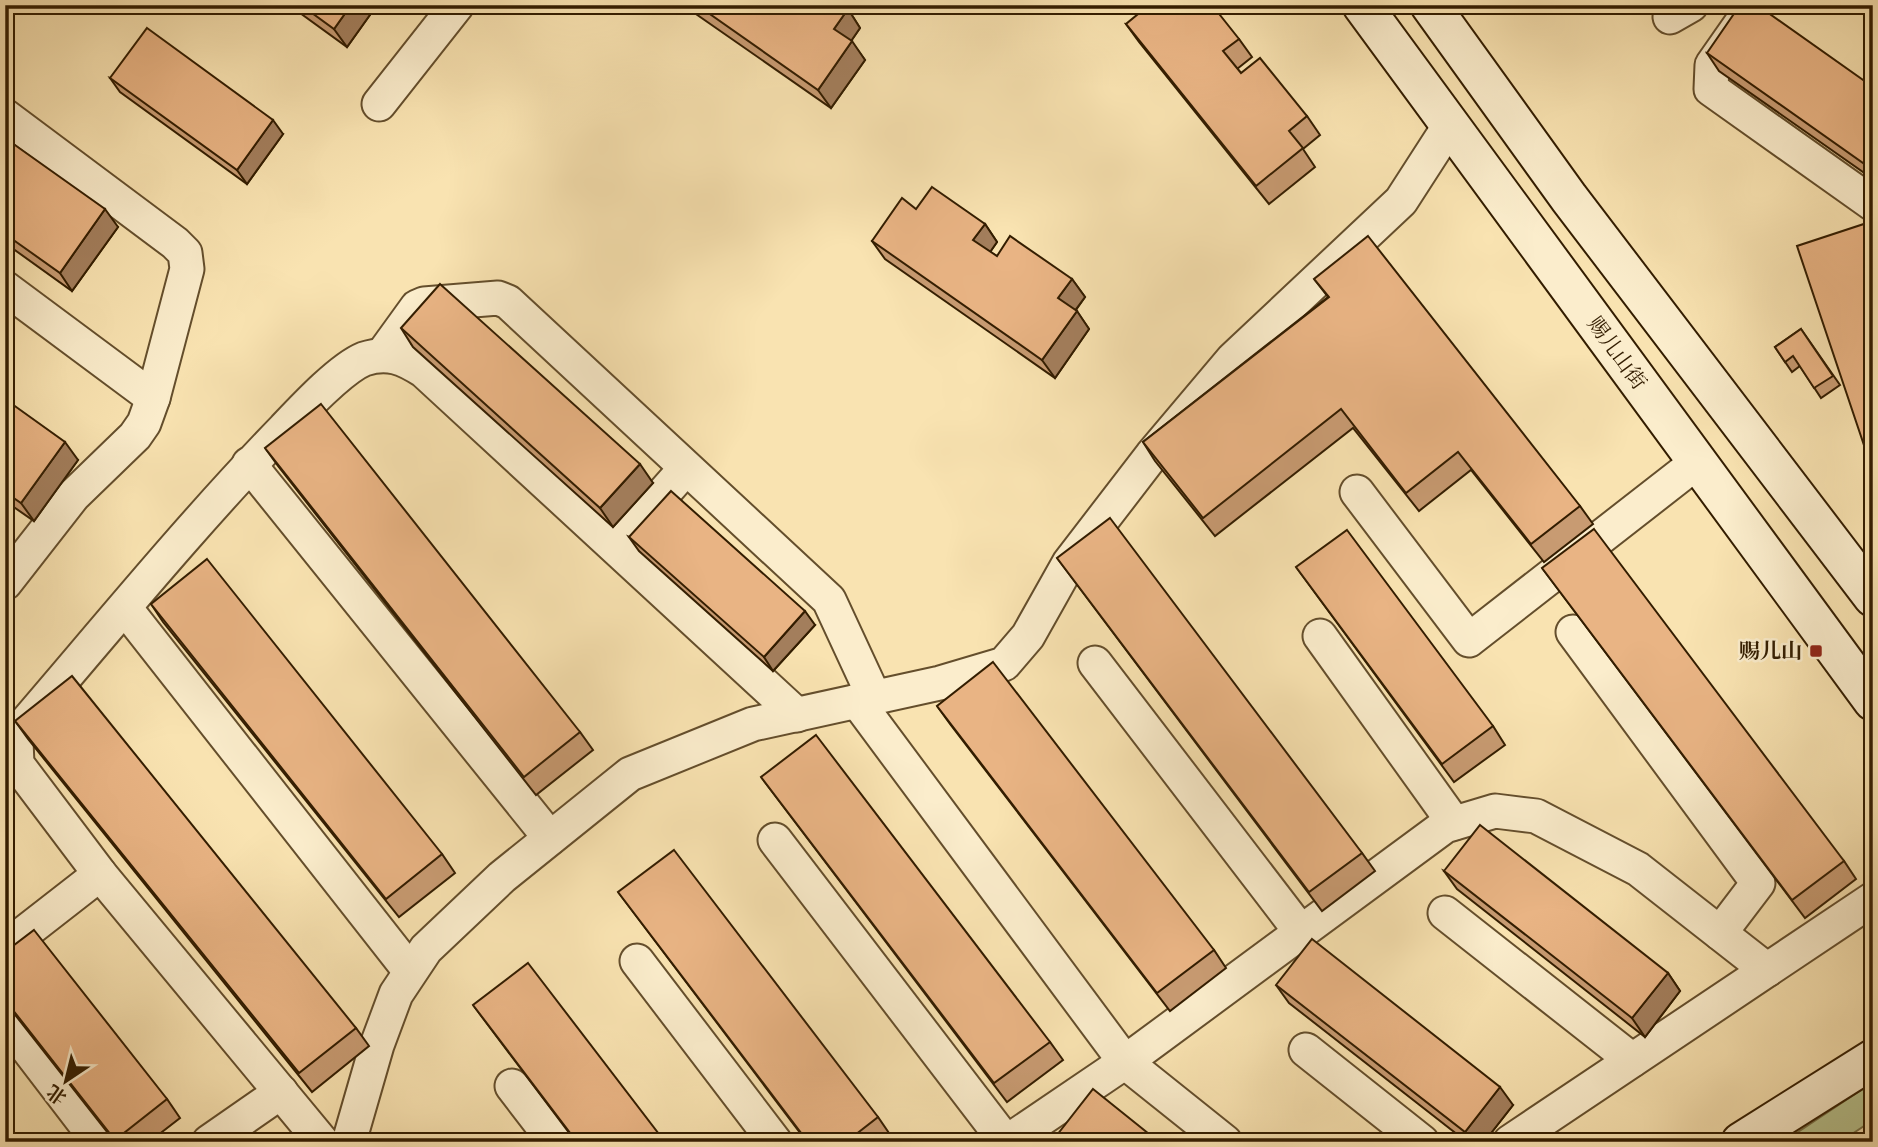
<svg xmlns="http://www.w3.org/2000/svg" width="1878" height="1147" font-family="Alegreya,'Noto Serif SC',serif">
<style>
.green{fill:#b8c590;stroke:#767148;stroke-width:2}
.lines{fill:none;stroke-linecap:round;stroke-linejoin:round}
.minor-casing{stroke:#644e2c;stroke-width:37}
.secondary-casing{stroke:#331d00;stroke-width:42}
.minor{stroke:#fbedcc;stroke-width:33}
.secondary{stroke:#fbedcc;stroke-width:38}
.wall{fill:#c89b72;stroke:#331d00;stroke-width:2}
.shaded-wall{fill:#a37e5c;stroke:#331d00;stroke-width:2}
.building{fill:#e9b484;stroke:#331d00;stroke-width:2}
.poi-dot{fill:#8f2418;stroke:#fbedcc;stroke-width:2.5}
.labels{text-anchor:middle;stroke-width:5;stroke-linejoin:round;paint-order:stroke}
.street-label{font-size:21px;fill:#331d00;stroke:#fbedcc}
.poi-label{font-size:21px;font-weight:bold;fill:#331d00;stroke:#fbedcc;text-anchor:end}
</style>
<rect width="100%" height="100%" fill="#f9e3b1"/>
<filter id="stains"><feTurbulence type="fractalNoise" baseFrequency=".00286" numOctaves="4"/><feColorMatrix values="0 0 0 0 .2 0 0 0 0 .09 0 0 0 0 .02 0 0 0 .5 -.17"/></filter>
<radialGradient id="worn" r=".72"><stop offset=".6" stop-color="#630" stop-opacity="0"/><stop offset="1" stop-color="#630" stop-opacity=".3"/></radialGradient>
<path class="green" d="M 1873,1082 L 1873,1120 L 1840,1142 L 1783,1142 Z"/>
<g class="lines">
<defs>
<g id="minor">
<path d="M 1754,5 L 1712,65 L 1711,89 L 1873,204"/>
<path d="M 1670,17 L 1691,5"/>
<path d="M 379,104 L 457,5"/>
<path d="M 5,116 L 175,243 L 185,253 L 187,269 L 153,398 L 144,423 L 135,436 L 73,496 L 5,583"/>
<path d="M 5,288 L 153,398"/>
<path d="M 383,354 L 417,307 L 424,304 L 498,298 L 508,302 L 829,600 L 874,697"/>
<path d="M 249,464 L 550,838"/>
<path d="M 1357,492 L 1469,640 L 1696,463"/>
<path d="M 616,547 L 686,468"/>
<path d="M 125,608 L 410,971"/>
<path d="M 1573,632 L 1758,883 L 1720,933"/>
<path d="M 1320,636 L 1454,823"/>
<path d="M 1095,663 L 1301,932"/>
<path d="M 857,701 L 1125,1062 L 1225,1142"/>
<path d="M 775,840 L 1006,1142"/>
<path d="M 1445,913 L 1632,1060"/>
<path d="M 5,948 L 100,874"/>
<path d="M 637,961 L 775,1142"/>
<path d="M 5,1019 L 99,1142"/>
<path d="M 1306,1050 L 1422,1142"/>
<path d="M 512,1086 L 555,1142"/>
<path d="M 209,1142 L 281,1092"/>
<path d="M 322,1142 L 100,874 L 17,764 L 16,741 L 24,725 C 109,626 193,523 284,429 C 303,409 340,369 364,359 C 388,351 404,358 424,371 L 797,715"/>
<path d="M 349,1142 L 377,1045 L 396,994 L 426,949 L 502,877 L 630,774 L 753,724 L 940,683 L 1004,664 L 1028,636 L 1069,563 L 1152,455 L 1233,359 L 1401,201 L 1450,125"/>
<path d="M 1007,1142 L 1125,1062 L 1445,826 L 1495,811 L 1536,816 L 1638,869 L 1767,970"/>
<path d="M 1510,1142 L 1873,899"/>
</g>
<g id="secondary">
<path d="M 1362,5 L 1873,701"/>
<path d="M 1430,5 L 1569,198 L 1873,597"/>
<path d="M 1741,1142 L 1873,1059"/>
</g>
</defs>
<use href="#minor" class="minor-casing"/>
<use href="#secondary" class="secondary-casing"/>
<use href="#minor" class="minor"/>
<use href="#secondary" class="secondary"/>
</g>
<g class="wall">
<path d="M 289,5 L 377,5 L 347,47 Z"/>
<path d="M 683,5 L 842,5 L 848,9 L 860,28 L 851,41 L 865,60 L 831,108 Z"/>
<path d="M 1113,5 L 1128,5 L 1119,13 Z"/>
<path d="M 1126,24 L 1239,39 L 1252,57 L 1237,69 L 1241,73 L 1307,116 L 1320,135 L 1303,149 L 1315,167 L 1269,204 L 1139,42 Z"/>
<path d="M 1707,53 L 1873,87 L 1873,179 L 1719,71 Z"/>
<path d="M 110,78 L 283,134 L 247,184 L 120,92 Z"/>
<path d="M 5,138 L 118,227 L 72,291 L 5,243 Z"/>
<path d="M 916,209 L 985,224 L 997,242 L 990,252 L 997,256 L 1072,279 L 1085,297 L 1076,310 L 1089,329 L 1055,378 L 885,259 L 872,241 Z"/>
<path d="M 1314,279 L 1580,506 L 1593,524 L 1544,562 L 1471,470 L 1419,511 L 1353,428 L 1215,536 L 1155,461 L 1143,442 L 1328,297 Z"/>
<path d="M 401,328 L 653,483 L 613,527 L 413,347 Z"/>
<path d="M 1801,329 L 1840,385 L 1821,398 L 1800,366 L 1792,372 L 1775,347 Z"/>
<path d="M 5,399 L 78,460 L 34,521 L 5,501 Z"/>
<path d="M 265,448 L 580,732 L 593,750 L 536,795 L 278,466 Z"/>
<path d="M 629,537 L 815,625 L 773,671 L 639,551 Z"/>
<path d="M 1057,558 L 1362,853 L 1375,871 L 1322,911 Z"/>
<path d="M 1296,567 L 1493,726 L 1505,745 L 1454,782 Z"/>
<path d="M 1542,568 L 1844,861 L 1856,879 L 1805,918 Z"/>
<path d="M 151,604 L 442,854 L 455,873 L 399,917 L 163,622 Z"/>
<path d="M 937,706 L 1214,950 L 1226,968 L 1170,1011 L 950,724 Z"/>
<path d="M 15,721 L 356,1028 L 369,1046 L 312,1092 L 28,739 Z"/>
<path d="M 761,777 L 1050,1042 L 1063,1060 L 1007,1102 Z"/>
<path d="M 1444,871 L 1668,973 L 1680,991 L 1645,1037 L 1457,889 Z"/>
<path d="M 618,892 L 878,1117 L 891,1136 L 883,1142 L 807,1142 Z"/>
<path d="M 5,952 L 167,1099 L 180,1118 L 149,1142 L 115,1142 L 5,1002 Z"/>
<path d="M 1276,985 L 1513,1105 L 1484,1142 L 1467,1142 L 1289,1003 Z"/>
<path d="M 473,1005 L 665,1142 L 576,1142 Z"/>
</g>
<g class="shaded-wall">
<path d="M 351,5 L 377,5 L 347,47 L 334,29 Z"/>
<path d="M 848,9 L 860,28 L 847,47 L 834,29 Z"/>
<path d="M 852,41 L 865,60 L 831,108 L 818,90 Z"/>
<path d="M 273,120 L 283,134 L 247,184 L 237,170 Z"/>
<path d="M 105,209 L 118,227 L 72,291 L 60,273 Z"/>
<path d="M 985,224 L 997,242 L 986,258 L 973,240 Z"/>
<path d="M 1072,279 L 1085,297 L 1071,316 L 1058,298 Z"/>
<path d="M 1077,311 L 1089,329 L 1055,378 L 1042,360 Z"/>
<path d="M 65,442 L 78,460 L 34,521 L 21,503 Z"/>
<path d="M 640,464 L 653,483 L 613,527 L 600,508 Z"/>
<path d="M 805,611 L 815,625 L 773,671 L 764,657 Z"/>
<path d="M 1668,973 L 1680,991 L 1645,1037 L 1632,1018 Z"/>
<path d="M 1500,1087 L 1513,1105 L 1484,1142 L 1472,1142 L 1465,1132 Z"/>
</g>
<g class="building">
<path d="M 301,5 L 351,5 L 334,29 Z"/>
<path d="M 697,5 L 842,5 L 848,9 L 834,29 L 852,41 L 818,90 Z"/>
<path d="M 1149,5 L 1212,5 L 1239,39 L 1223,51 L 1241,73 L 1260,58 L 1307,116 L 1289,131 L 1303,148 L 1256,186 L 1126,24 Z"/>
<path d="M 1740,5 L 1757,5 L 1873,87 L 1873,170 L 1707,53 Z"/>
<path d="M 147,28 L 273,120 L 237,170 L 110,78 Z"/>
<path d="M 5,138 L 105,209 L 60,273 L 5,234 Z"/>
<path d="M 932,187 L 985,224 L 973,240 L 997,256 L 1010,236 L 1072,279 L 1058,298 L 1077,311 L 1042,360 L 872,241 L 902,198 L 916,209 Z"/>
<path d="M 1873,221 L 1873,472 L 1797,246 Z"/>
<path d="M 1368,236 L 1580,506 L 1531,544 L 1458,452 L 1406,493 L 1341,409 L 1203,518 L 1143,442 L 1329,297 L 1314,279 Z"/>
<path d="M 440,284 L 640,464 L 600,508 L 401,328 Z"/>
<path d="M 1801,329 L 1833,376 L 1814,388 L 1793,356 L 1785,362 L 1775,347 Z"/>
<path d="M 5,399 L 65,442 L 21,503 L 5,492 Z"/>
<path d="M 321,404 L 580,732 L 524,777 L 265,448 Z"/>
<path d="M 671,491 L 805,611 L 764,657 L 629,537 Z"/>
<path d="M 1110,518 L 1362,853 L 1309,892 L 1057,558 Z"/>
<path d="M 1594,529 L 1844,861 L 1792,900 L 1542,568 Z"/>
<path d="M 1347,530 L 1493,726 L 1442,764 L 1296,567 Z"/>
<path d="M 207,559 L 442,854 L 386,899 L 151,604 Z"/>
<path d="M 993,662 L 1214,950 L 1157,993 L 937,706 Z"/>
<path d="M 72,676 L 356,1028 L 299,1073 L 15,721 Z"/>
<path d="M 816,735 L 1050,1042 L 994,1083 L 761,777 Z"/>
<path d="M 1480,825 L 1668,973 L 1632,1018 L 1444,871 Z"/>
<path d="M 674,850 L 878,1117 L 846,1142 L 808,1142 L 618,892 Z"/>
<path d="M 34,930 L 167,1099 L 115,1140 L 5,1000 L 5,952 Z"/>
<path d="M 1312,939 L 1500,1087 L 1465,1132 L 1276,985 Z"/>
<path d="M 528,963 L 665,1142 L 577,1142 L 473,1005 Z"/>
<path d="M 1093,1089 L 1159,1142 L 1066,1142 L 1057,1135 Z"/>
<path d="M 196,1138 L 200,1142 L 191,1142 Z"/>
</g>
<rect class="poi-dot" x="1809" y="644" width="14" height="14" rx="3.5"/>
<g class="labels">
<g class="street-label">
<text transform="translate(1617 353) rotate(54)" y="7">赐儿山街</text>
</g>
<g class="poi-label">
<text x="1802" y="658">赐儿山</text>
</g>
</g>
<rect width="1878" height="1147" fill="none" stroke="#f9e3b1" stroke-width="28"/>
<rect x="7" y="7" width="1864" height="1133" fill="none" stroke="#331d00" stroke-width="3.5"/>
<rect x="14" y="14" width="1850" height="1119" fill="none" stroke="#331d00" stroke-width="2"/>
<g transform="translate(66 1081) rotate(215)" stroke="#fbedcc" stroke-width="5" paint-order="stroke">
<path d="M0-5L12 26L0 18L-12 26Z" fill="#331d00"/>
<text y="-10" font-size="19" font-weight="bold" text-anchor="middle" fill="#331d00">北</text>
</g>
<rect width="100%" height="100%" filter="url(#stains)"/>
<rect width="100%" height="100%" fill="url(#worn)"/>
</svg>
